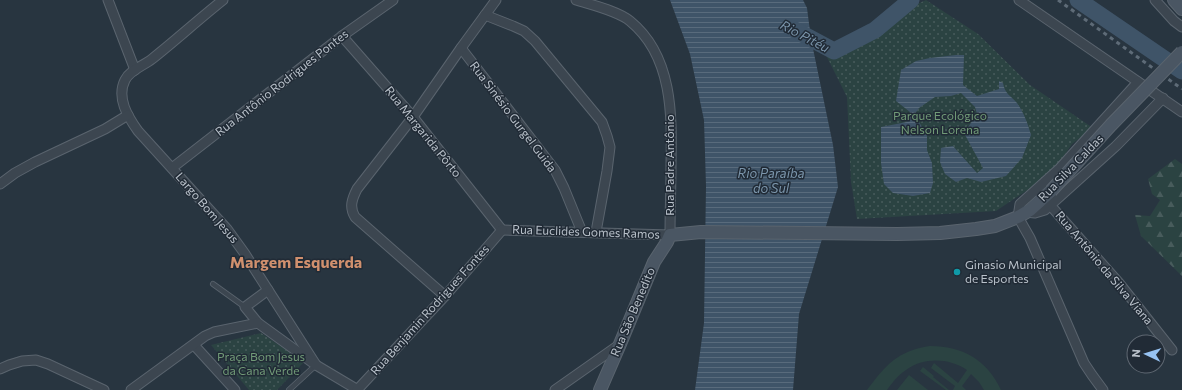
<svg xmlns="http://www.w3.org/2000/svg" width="1182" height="390" font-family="Commissioner,sans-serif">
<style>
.forest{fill:url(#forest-firs)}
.park{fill:url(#park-dots)}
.garden{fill:#2b4342}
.water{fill:url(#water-rules)}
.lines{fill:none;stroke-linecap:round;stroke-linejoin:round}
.river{stroke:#3f5468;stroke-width:17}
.service-casing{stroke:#5a646e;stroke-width:6}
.minor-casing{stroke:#5a646e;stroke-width:11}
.secondary-casing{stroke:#5a646e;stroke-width:14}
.service{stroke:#3c4650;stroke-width:4.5}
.minor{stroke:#3c4650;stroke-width:9}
.secondary{stroke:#4a5663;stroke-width:12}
.rail{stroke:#5e6b77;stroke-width:3;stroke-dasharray:4 4;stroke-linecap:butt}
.secondary-bridge-casing{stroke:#5a646e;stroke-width:14;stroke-linecap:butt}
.secondary-bridge{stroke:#4a5663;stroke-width:12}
.culture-dot{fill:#0f9aa8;stroke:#212b36;stroke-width:1.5}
.labels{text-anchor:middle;stroke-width:3;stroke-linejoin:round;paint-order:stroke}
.street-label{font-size:12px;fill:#b9c1ca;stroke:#212b36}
.park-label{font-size:12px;fill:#719a77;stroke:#212b36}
.poi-label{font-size:12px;fill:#b9c1ca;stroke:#212b36;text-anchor:start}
.water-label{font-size:13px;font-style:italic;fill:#7b95ab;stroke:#212b36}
.district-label{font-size:16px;font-weight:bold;fill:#d0906e;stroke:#212b36}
</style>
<defs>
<pattern id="forest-firs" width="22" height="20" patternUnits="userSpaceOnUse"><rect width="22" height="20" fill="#2b4342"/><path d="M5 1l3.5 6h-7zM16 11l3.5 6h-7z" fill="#485c5c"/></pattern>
<pattern id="park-dots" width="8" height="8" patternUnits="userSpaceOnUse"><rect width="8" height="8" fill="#2b4342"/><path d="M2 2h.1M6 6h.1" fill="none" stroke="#485c5c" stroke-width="1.8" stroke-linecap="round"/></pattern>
<pattern id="water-rules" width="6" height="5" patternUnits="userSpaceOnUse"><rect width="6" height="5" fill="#3f5468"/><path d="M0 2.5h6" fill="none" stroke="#596b7c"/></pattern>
</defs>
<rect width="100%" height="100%" fill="#283540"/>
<path class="forest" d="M 1175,159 L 1182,164 L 1182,276 L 1141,236 L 1135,215 L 1150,216 L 1160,200 L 1152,194 L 1148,179 Z"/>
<g class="park">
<path d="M 926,0 L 978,34 L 1030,85 L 1093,128 L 1072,144 L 1057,166 L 1041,181 L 996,211 L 857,219 L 851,182 L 847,97 L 827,57 L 859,38 L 880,21 Z"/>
<path d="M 261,333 L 304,362 L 277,390 L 249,390 L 211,345 Z"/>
</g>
<g class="garden">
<path d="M 930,346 C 963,346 987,360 1001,390 L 984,390 L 979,382 L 971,374 L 962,386 L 966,390 L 953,390 L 955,386 L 931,368 L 934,363 L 958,383 L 967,370 C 949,358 924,357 906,370 C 898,375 892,383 887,390 L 867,390 C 886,365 897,351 930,346 Z"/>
<path d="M 923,367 L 934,376 L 933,377 L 949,390 L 946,390 L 920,371 Z"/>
<path d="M 909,375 L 928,390 L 897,390 Z"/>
</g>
<g class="water">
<path d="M 670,0 L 803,0 L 807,8 L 811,39 L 833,145 L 838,187 L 799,314 L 793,390 L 695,390 L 704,323 L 706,186 L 704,120 L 690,54 Z"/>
<path d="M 956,55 L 964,55 L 963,85 L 977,96 L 999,89 L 999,81 L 1003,83 C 1005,94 1010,95 1017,103 C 1024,113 1028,124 1031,135 L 1022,158 L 1006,176 L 981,182 L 967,178 L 956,182 L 945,174 L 940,162 L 941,148 L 953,146 L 977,173 L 983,168 L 964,133 L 977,114 L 975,107 L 961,93 L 951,96 L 935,97 L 919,108 L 914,115 L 927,134 L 927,150 L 930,158 L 932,163 L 933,183 L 930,193 L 913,196 L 893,193 L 884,184 L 881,163 L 881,127 L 907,122 L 910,112 L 896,101 L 901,70 L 916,61 L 930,58 Z"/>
</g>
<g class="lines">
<g class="river">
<path d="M 1078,0 L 1182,71"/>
<path d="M 791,28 L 834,51 L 875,30 L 911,0"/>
</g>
<defs>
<g id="service">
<path d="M 213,284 L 245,307"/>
<path d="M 289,390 L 316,365"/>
</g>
<g id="minor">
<path d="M 108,0 L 135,70"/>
<path d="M 223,0 C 199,19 176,40 152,59 C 143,66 130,70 125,80 C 116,98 128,117 138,131 L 227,229 L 245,254 L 316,365"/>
<path d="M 1019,0 L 1182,112"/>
<path d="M 1155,0 L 1174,21 L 1182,27"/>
<path d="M 485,15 L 513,26 L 524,31 L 535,41 L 602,122 L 607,136 L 610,147 L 607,171 L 596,232"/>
<path d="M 342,36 L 413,117 L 502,230"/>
<path d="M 461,48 L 555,170 L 564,188 L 582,232"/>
<path d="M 172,168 L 342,36 L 393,0"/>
<path d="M 0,184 L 15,173 L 35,162 L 105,129 L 128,115"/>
<path d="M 1050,205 L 1119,283 L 1172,350"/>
<path d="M 1025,212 L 1035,213 L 1045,210 L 1116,146 L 1163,98"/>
<path d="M 502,230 L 670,235 C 670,211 671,188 671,165 C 672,115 673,56 630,21 C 618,11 592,5 576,0"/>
<path d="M 268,290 L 245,307 L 258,323 L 316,365 L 358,390"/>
<path d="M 445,296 L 355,217 C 349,207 352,199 357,189 L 413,117 L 461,48 L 496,0"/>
<path d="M 194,345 L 235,390"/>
<path d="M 0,369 L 9,365 L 22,361 L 36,360 L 48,364 L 104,390"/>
<path d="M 131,390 L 205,336 L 214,332 L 258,323"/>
<path d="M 357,390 L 445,296 L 502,230"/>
<path d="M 555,390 L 619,345"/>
<path d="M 1103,390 L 1092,375 L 1084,363 L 1030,238 L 1018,217 L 1020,204 L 1060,168 L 1138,82"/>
</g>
<g id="secondary">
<path d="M 1174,0 L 1182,9"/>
<path d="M 600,390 L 620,344 L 654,262 L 667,242 L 670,235 L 701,232 L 897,234 L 940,233 L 976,229 L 995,226 L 1018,217 L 1030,210 L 1051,191"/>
</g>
</defs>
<use href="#service" class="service-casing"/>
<use href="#minor" class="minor-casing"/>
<use href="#secondary" class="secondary-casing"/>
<use href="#service" class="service"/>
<use href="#minor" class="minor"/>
<use href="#secondary" class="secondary"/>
<path class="rail" d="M 1058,0 L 1182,89"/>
<defs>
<path id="secondary-bridge" d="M 1051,191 L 1111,125 L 1182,52"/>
</defs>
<use href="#secondary-bridge" class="secondary-bridge-casing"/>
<use href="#secondary-bridge" class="secondary-bridge"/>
</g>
<circle class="culture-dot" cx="957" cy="272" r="4"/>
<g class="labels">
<g class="street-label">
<text transform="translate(282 83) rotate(-38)" y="4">Rua Antônio Rodrigues Pontes</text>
<text transform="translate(513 117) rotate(53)" y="4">Rua Sinésio Gurgel Guida</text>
<text transform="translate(423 132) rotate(51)" y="4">Rua Margarida Pôrto</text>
<text transform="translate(670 165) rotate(-90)" y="4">Rua Padre Antônio</text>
<text transform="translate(1071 168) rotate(-46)" y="4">Rua Silva Caldas</text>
<text transform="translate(207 208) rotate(49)" y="4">Largo Bom Jesus</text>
<text transform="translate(586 232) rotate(2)" y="4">Rua Euclides Gomes Ramos</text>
<text transform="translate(1104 268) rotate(50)" y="4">Rua Antônio da Silva Viana</text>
<text transform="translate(430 310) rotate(-48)" y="4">Rua Benjamin Rodrigues Fontes</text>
<text transform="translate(633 312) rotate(-67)" y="4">Rua São Benedito</text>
</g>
<g class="park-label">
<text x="940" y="120">Parque Ecológico<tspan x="940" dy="14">Nelson Lorena</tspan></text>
<text x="261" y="361">Praça Bom Jesus<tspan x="261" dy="14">da Cana Verde</tspan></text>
</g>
<g class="poi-label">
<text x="965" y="269">Ginasio Municipal<tspan x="965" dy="14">de Esportes</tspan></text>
</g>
<g class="water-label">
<text transform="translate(805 36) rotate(28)" y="5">Rio Pitéu</text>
<text x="771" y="178">Rio Paraíba<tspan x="771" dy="15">do Sul</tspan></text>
</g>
<g class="district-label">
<text x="296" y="268">Margem Esquerda</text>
</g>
</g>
<g transform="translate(1146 354) rotate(274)"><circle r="19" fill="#212b36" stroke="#5e6771"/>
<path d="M0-3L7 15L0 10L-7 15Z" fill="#96c2f2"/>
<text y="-6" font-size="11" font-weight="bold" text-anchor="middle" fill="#b9c1ca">N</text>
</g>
</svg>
